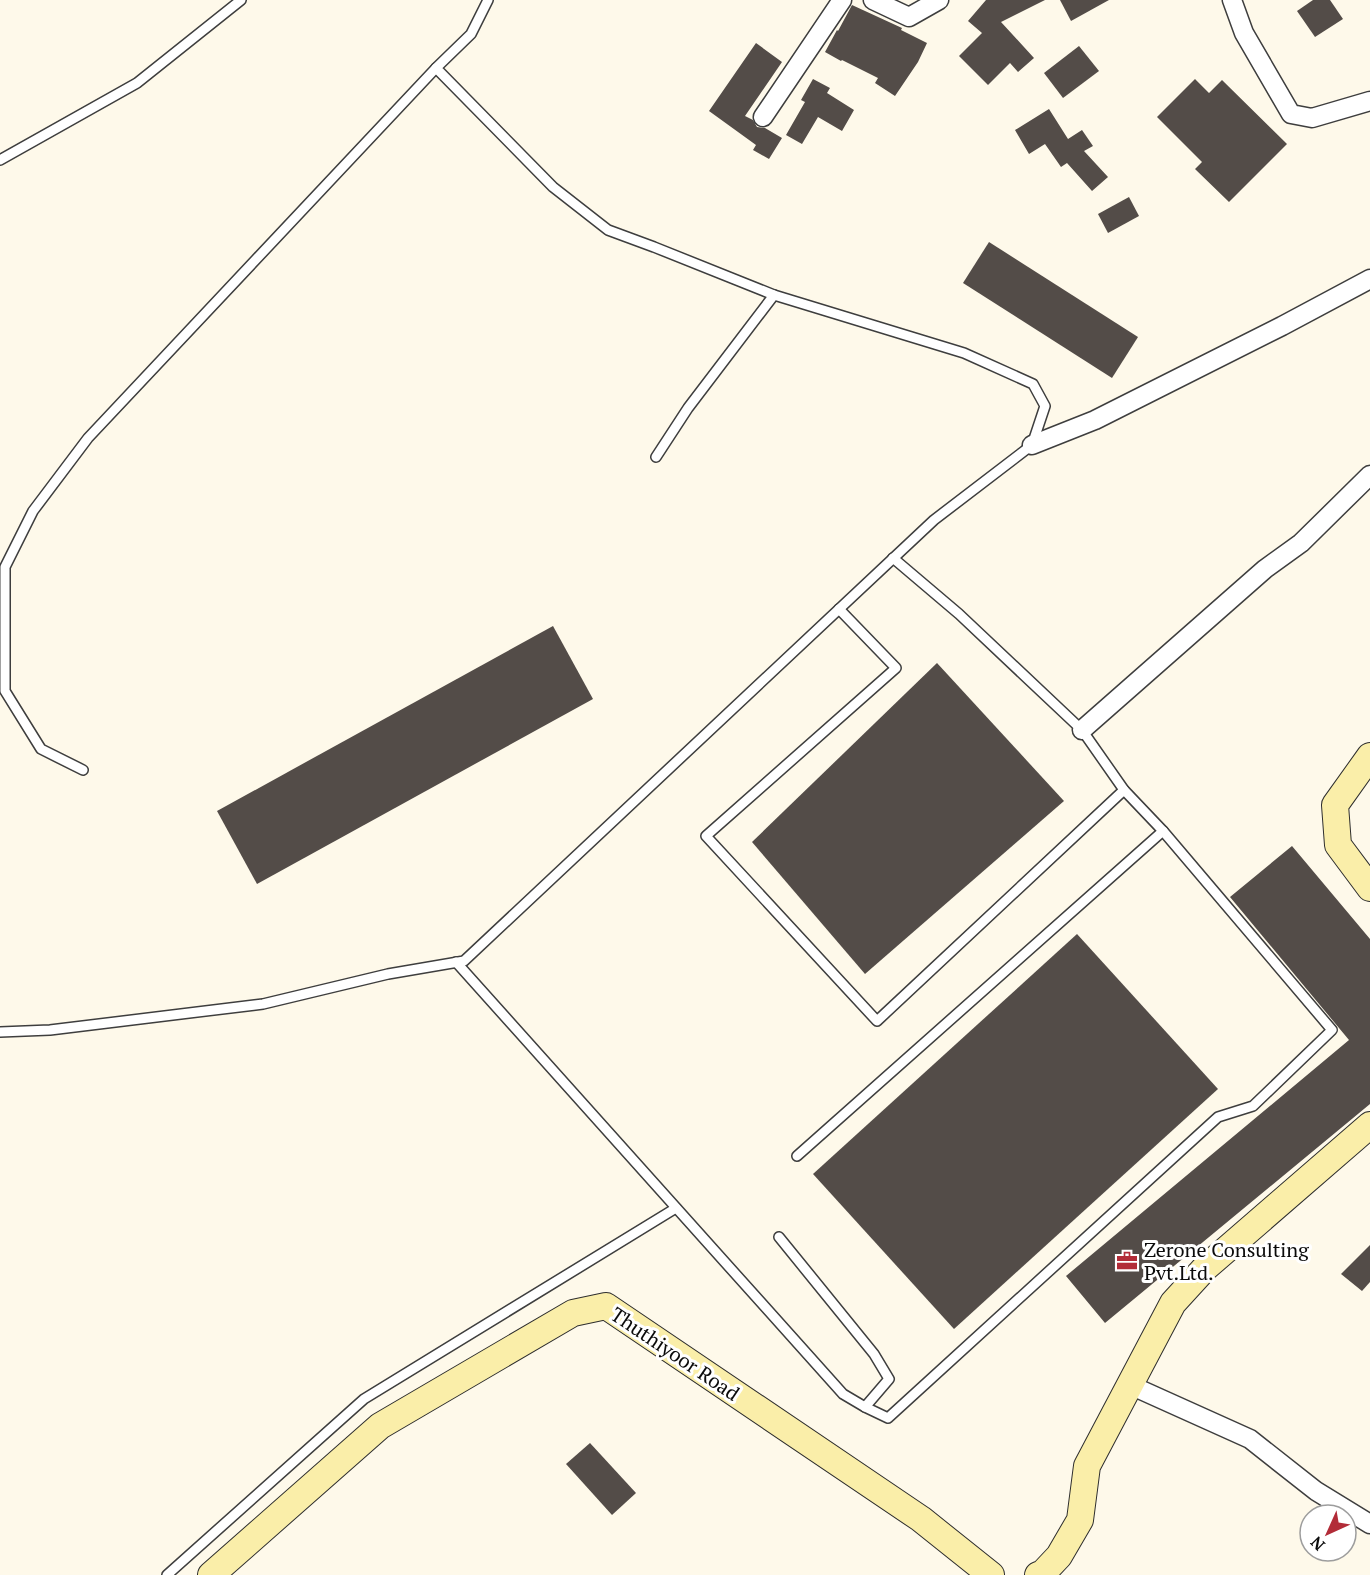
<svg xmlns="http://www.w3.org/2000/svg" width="1370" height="1575" font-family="'PT Serif',serif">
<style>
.building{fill:#534c48}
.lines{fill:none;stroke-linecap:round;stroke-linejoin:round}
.lane-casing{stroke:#3e3e3e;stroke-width:12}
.street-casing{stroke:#3e3e3e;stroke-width:21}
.secondary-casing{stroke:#2d2d2d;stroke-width:28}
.lane{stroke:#fff;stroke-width:9}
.street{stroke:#fff;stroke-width:18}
.secondary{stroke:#faeea9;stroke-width:26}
.labels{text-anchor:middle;stroke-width:6;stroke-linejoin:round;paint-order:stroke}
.poi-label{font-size:20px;fill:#0b0b0b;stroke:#fff;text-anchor:start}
.street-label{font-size:20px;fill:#0b0b0b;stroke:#fff}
</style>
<rect width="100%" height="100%" fill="#fef9ea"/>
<g class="building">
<path d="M 986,0 L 1045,0 L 1001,22 L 1034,58 L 1018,72 L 1010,63 L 988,85 L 959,56 L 982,33 L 968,21 Z"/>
<path d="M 1060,0 L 1109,0 L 1071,21 Z"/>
<path d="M 1313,0 L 1330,0 L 1343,19 L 1315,37 L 1297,11 Z"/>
<path d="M 852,5 L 902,28 L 901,30 L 927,43 L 918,62 L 895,96 L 875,83 L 878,78 L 842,60 L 841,61 L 825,52 L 837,30 L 838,31 Z"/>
<path d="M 756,43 L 782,62 L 745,116 L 753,120 L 757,127 L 765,128 L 782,138 L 769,159 L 753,150 L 756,145 L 709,111 Z"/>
<path d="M 1079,46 L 1099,71 L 1063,98 L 1044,73 Z"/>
<path d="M 813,79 L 830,88 L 827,93 L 854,110 L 842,131 L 818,117 L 802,144 L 786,135 L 805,102 L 801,100 Z"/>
<path d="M 1195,79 L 1209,93 L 1222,80 L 1287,144 L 1229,202 L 1195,169 L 1202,162 L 1157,117 Z"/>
<path d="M 1049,109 L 1068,139 L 1082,130 L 1093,146 L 1084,151 L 1108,177 L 1092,191 L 1067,163 L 1061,167 L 1045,144 L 1029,154 L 1015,130 Z"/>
<path d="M 1129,197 L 1139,216 L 1108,233 L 1098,214 Z"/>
<path d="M 989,242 L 1138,337 L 1112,378 L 963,283 Z"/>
<path d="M 553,626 L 593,699 L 257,884 L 217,811 Z"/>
<path d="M 937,663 L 1064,801 L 865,974 L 752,842 Z"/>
<path d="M 1292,846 L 1370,939 L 1370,1104 L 1105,1323 L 1066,1276 L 1349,1040 L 1230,897 Z"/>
<path d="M 1077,934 L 1218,1089 L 954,1329 L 813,1174 Z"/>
<path d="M 1370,1245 L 1370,1282 L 1362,1291 L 1341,1274 Z"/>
<path d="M 590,1443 L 636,1493 L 612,1515 L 566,1464 Z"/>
</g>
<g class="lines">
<defs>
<g id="lane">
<path d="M 0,160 L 137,83 L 241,0"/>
<path d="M 656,457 L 688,408 L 774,295"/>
<path d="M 839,609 L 896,668 L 706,836 L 877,1021 L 1124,790"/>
<path d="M 83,770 L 41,749 L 5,691 L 5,567 L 33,511 L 88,438 L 436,68"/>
<path d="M 456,962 L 843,1394 L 865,1407 L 888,1418 L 1218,1117 L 1253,1106 L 1332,1030 L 1163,831 L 1124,790 L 1082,730 L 959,614 L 893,558"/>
<path d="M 0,1032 L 50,1030 L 263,1004 L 388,974 L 464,961 L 934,520 L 1032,445 L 1045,406 L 1033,384 L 964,353 L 774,295 L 654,247 L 608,230 L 553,187 L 436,68 L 471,34 L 488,0"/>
<path d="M 797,1156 L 1163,831"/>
<path d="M 779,1237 L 874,1354 L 889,1379 L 865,1407"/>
<path d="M 167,1575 L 364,1399 L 676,1208"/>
</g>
<g id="street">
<path d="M 873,0 L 909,17 L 939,0"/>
<path d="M 1232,0 L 1244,33 L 1291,114 L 1312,118 L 1370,101"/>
<path d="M 763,117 L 842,0"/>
<path d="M 1032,445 L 1095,420 L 1282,326 L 1370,279"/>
<path d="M 1082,730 L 1265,569 L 1301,543 L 1370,475"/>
<path d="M 1130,1385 L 1250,1439 L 1316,1491 L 1370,1524"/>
</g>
<g id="secondary">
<path d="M 1370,756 L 1335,805 L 1338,845 L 1370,888"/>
<path d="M 211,1575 L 380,1426 L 573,1313 L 606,1306 L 921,1519 L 991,1575"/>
<path d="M 1038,1575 L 1043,1573 L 1059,1556 L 1080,1520 L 1087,1466 L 1173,1303 L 1205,1268 L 1370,1125"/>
</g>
</defs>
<use href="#lane" class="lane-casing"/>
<use href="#street" class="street-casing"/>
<use href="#secondary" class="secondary-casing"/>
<use href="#lane" class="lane"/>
<use href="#street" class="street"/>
<use href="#secondary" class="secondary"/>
</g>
<defs>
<symbol id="office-bare" viewBox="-9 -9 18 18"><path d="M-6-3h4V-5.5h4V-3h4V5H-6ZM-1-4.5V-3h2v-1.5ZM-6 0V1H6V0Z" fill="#b22c38" stroke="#fff" stroke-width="2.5" paint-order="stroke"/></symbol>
</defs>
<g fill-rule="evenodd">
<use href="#office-bare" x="1112" y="1246" width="30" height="30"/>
</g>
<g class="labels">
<g class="poi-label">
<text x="1144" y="1257">Zerone Consulting<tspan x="1144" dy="23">Pvt.Ltd.</tspan></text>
</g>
<g class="street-label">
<text transform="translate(675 1354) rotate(34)" y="7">Thuthiyoor Road</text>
</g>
</g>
<g transform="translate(1328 1533) rotate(225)"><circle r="28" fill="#ffffff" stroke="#9d9d9d" stroke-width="1.5"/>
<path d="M0-4.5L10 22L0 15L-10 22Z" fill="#b22c38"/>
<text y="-9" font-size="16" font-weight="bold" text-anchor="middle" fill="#0b0b0b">N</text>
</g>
</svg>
